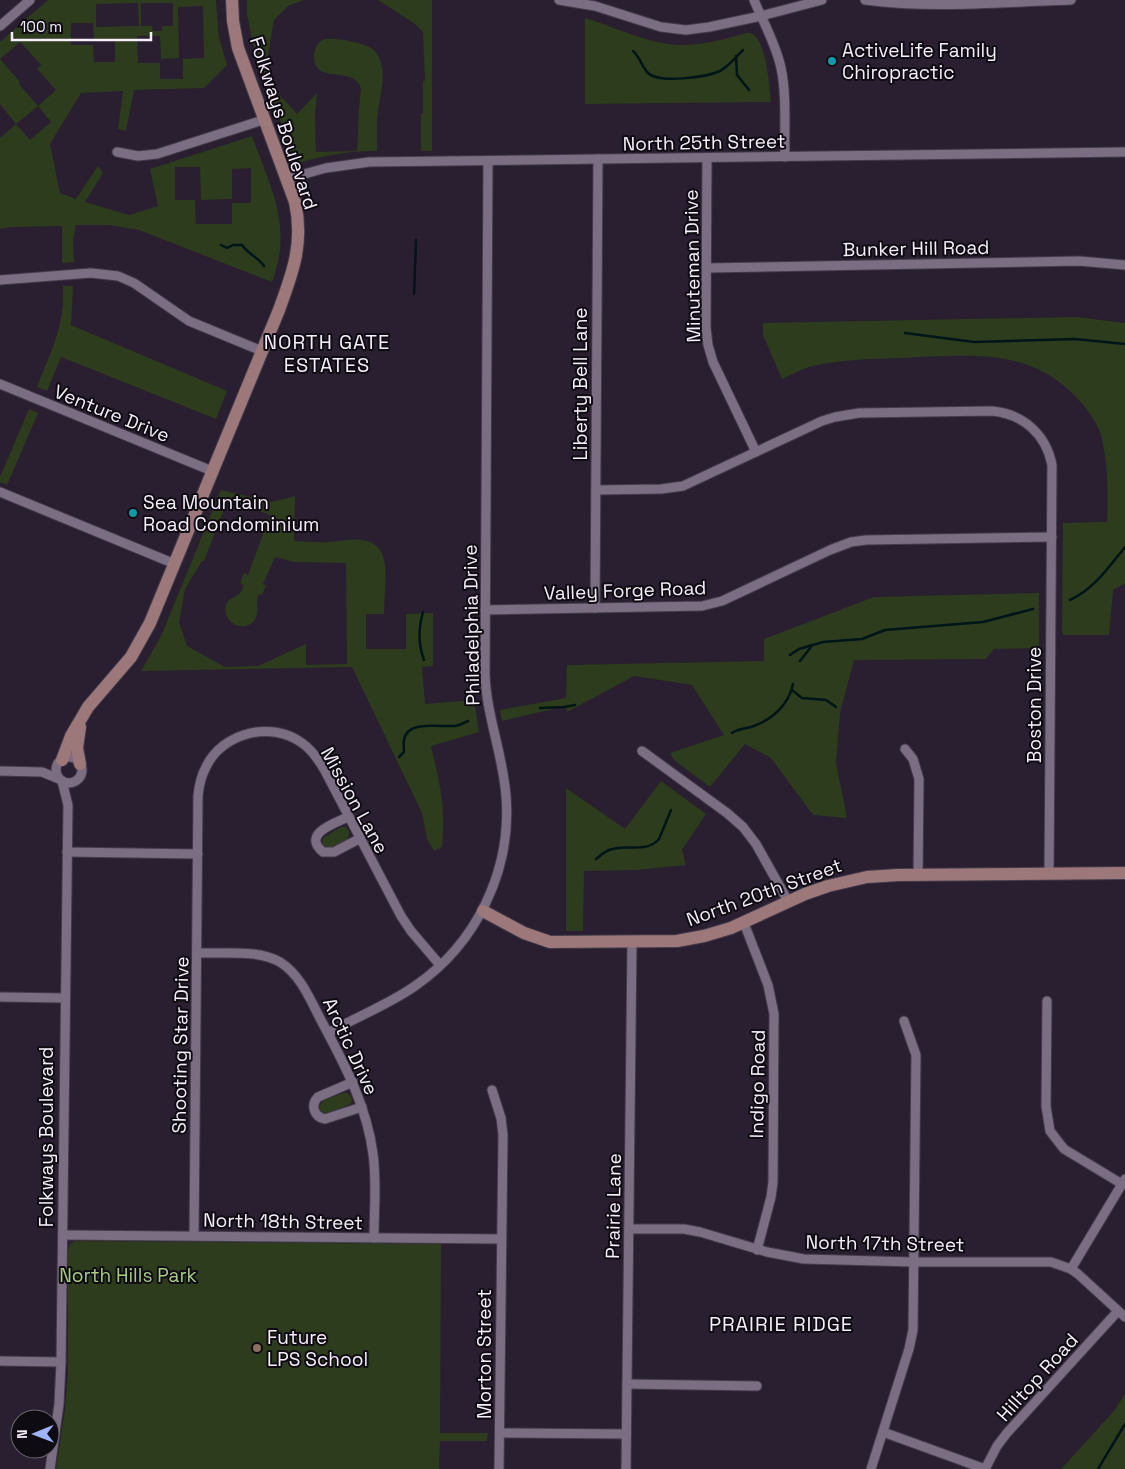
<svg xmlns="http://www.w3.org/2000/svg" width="1125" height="1469" font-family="'Space Grotesk',sans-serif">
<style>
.green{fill:#2c3c1c;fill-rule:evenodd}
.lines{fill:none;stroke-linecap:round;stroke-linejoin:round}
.stream{stroke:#011519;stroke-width:2.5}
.street-casing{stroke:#443b4a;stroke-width:11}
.secondary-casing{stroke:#443b4a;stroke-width:14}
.street{stroke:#7b6e83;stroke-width:9}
.secondary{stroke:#9d787a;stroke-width:12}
.culture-dot{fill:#0f9aa8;stroke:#0f0b12;stroke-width:2}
.education-dot{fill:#8d6e63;stroke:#0f0b12;stroke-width:2}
.labels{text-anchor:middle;stroke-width:4;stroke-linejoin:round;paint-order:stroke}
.poi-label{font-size:19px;fill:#f6eefa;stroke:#0f0b12;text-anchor:start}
.street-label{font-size:19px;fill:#f6eefa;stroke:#0f0b12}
.park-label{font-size:19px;fill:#a7cc85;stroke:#0f0b12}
.neighbourhood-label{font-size:20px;letter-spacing:1px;fill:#f6eefa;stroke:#0f0b12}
</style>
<rect width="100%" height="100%" fill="#291f30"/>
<g class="green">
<path d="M 48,0 L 216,0 L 219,38 L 227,65 L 204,88 L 134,90 L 126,131 L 118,129 L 123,91 L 81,93 L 50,144 L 60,193 L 76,199 L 98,166 L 103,173 L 85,202 L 129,215 L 158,206 L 150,169 L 252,136 C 271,189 293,226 272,282 L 139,230 L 109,225 L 76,225 L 73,240 L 74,262 L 62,263 L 62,226 L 11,227 L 0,229 L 0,138 L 16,124 L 0,104 L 0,42 ZM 173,3 L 173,26 L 162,26 L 162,31 L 153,31 L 152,26 L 141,26 L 141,3 ZM 96,4 L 138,3 L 139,26 L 96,27 ZM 203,6 L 204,58 L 183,59 L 183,79 L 160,79 L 160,63 L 138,63 L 137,36 L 160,36 L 161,59 L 179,58 L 178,7 ZM 71,23 L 93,23 L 94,41 L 115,41 L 115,62 L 94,62 L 93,45 L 71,45 ZM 20,42 L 41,65 L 37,69 L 56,90 L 38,106 L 19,84 L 20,82 L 0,59 ZM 38,106 L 51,122 L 30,140 L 16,124 ZM 175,167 L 200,167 L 201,200 L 232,199 L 232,169 L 251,168 L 251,203 L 232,203 L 232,224 L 196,224 L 195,200 L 175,200 Z"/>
<path d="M 247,0 L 304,0 L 288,6 L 274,20 L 267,61 L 276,91 L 297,114 L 317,93 L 315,114 L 316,152 L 357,151 C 358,133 358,115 360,98 C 360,94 362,90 360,86 C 352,66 313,85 314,56 C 314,50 317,43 322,40 C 330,36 363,43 371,48 C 375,50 378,55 380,60 C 387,78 378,102 377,121 C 377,131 377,141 377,151 C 349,151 323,155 296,164 L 253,44 L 247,14 Z"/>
<path d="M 378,0 L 432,0 L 432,151 L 421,151 L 421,114 L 423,114 L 423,81 L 425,81 L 423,32 L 415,24 Z"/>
<path d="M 585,18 C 616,27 649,45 682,45 C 704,45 725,39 746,33 C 749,33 752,33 754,35 C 766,44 770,88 771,102 L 585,104 Z"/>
<path d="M 63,286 L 73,286 L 71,325 L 227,391 L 216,419 L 61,357 L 47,391 L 37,387 C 51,351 65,326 63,286 Z"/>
<path d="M 1076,317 L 1125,323 L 1125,583 L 1113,590 L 1109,635 L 1063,635 L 1062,631 L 1063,523 L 1107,522 C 1108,496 1108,466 1102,439 C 1098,423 1086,407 1074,395 C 1029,350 978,355 919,357 C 882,359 845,358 809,367 C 800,370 791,375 782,379 L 763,335 L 763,323 Z"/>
<path d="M 29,409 L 38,413 L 7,485 L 0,482 L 0,477 Z"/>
<path d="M 221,490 L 272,502 L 295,496 L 294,541 C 305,541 317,543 328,542 C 346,541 374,532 383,556 C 388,571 384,598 384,614 L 366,614 L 366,649 L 406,649 L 406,614 L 433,613 L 433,666 L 422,667 L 425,704 L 474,700 L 479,732 L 431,746 C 440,784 446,807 442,847 L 434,851 L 427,839 L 422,813 L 352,667 L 141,671 L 161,636 ZM 228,499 L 270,515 L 248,575 L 244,573 L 240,583 L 244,585 C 243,587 242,590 241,592 C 236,598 229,597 226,605 C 221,621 242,634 254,621 C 261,612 254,603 259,594 L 262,595 L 266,586 L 263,584 L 275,557 L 294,562 L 346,563 L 347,664 L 306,665 L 306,644 L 258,666 L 225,667 L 187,646 L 179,622 L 185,589 L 202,561 L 204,561 Z"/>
<path d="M 1039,593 L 1039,648 L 994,649 L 986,659 L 854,660 L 840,713 L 836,763 L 847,818 L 813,815 L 771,758 L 745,744 L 710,787 L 674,760 L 670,753 L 724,735 L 692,685 L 634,676 L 567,712 L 566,706 L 502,721 L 500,710 L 566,698 L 567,665 L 764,661 L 764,639 L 874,597 Z"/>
<path d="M 661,781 L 706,814 L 682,850 L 686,865 L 636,870 L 584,871 L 583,931 L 566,931 L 566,788 L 625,829 Z"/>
<path d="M 341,827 L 346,827 C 348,830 350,831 349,835 C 348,842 318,858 323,838 Z"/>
<path d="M 343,1093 L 347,1093 L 351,1096 L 352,1101 L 350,1104 L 328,1114 L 322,1113 L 319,1106 L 324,1100 Z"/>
<path d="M 75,1241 L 441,1244 L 440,1433 L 488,1433 L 487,1441 L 440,1441 L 439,1469 L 56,1469 L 65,1409 L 68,1374 L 68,1251 L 70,1244 Z"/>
<path d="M 1125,1394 L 1125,1469 L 1061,1469 L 1114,1411 Z"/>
</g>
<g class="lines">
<g class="stream">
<path d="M 633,51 C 640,57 642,67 648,73 C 659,84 707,77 720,71 C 729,66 736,57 743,50"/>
<path d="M 736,56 L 737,75 L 749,90"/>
<path d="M 221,245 L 227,248 L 233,245 L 242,245 C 248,254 258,257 264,266"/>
<path d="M 414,294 L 416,240"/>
<path d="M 905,333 L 974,342 L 1075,339 L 1125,344"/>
<path d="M 1070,600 C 1095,588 1108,568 1125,547"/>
<path d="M 423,612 C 418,629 418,644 424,660"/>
<path d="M 790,655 L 799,649 L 823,642 L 862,639 L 885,630 L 983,622 L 1033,609"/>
<path d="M 800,661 L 811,647"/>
<path d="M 792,690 L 802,698 L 826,700 L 836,707"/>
<path d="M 540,708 L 564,707 L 575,705"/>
<path d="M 732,733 C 739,728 747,729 754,726 C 773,719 789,704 793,684"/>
<path d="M 399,757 L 404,752 C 404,748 403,744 404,740 C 407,720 440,727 453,726 C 459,726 463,723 468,721"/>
<path d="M 596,859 C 600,856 604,852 609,850 C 626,843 646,854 659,839 L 671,810"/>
<path d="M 1098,1469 L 1125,1424"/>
</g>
<defs>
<g id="street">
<path d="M 559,0 L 595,6 L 661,27 L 686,30 L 709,27 L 761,16 L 822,0"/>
<path d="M 754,0 C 763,22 776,44 781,68 C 787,96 784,128 785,157"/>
<path d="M 865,0 C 934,9 1003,2 1071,0"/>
<path d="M 0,26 L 30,0"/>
<path d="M 117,152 L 138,156 L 157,154 L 263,120"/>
<path d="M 707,158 L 706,327 L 708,345 L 713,362 L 756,452"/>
<path d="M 286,179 L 326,168 L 369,162 L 1125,152"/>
<path d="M 707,268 L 1079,261 L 1125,265"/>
<path d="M 0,280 L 91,273 L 118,276 L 134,283 L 189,321 L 262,351"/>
<path d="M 0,384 L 212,471"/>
<path d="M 596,490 L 661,489 L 683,486 L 822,421 L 835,417 L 859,413 L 992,411 C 1023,414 1046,434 1052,465 L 1049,874"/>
<path d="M 0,492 L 175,564"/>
<path d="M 595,608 L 598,159"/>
<path d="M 485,610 L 702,606 L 722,601 L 830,550 L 851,542 L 866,540 L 1052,537"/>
<path d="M 905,749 L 913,759 L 919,779 L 918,875"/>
<path d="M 642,751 L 727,813 L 743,827 L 756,844 L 788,901"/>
<circle cx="69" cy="770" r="13"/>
<path d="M 0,771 L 42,772 L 59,779"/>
<path d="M 348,817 C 335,823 301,834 323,852 L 334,852 L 359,839"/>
<path d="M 67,852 L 198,854"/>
<path d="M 744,923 L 768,985 L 774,1014 L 773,1182 L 771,1197 L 757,1250"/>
<path d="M 198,953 C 223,954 257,949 280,962 C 302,976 311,1002 323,1024 C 345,1065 367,1107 373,1154 C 377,1181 374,1211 374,1238"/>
<path d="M 0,997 L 65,998"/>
<path d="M 1047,1001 L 1046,1106 L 1050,1131 L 1064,1149 L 1122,1184"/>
<path d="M 328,1033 C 356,1017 388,1005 415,986 C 476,944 512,871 506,796 C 503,754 486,715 485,673 L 488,161"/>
<path d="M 353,1082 L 318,1097 C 310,1105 314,1117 325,1119 L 362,1107"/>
<path d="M 492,1090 L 501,1118 L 503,1135 L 499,1469"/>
<path d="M 629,1229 L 684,1229 L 700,1232 L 767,1252 L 804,1259 L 914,1262 L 1051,1262 L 1071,1269 L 1078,1274 L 1125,1317"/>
<path d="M 64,1235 L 501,1239"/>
<path d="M 194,1236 L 198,796 C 199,786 201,776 206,767 C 222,733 271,720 302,743 C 311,749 318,759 324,769 L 401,916 L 411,931 L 440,965"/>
<path d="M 1071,1269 L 1125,1179"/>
<path d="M 0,1361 L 61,1362"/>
<path d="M 627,1384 L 757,1386"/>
<path d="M 883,1432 L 985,1469"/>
<path d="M 500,1433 L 626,1434"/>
<path d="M 50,1469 L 59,1404 L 61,1362 L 68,805 L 62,781"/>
<path d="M 626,1469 L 632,942"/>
<path d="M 871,1469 L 909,1349 L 913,1330 L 916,1055 L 904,1021"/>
<path d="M 985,1469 L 997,1446 L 1007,1433 L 1118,1311"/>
</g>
<g id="secondary">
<path d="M 62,760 L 71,736 L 88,707 L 131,657 L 150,623 L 279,310 C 293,272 304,243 295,202 L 238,48 L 233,21 L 232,0"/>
<path d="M 80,764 L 77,748 L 80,727"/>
<path d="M 483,911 L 524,933 L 550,942 L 677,941 L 704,936 L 731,928 L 805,894 L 828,886 L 867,877 L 898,875 L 1125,873"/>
</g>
</defs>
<use href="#street" class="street-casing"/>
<use href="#secondary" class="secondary-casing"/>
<use href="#street" class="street"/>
<use href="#secondary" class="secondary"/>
</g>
<g class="culture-dot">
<circle cx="832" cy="61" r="5"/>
<circle cx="133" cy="513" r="5"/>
</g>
<circle class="education-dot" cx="257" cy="1348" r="5"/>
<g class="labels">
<g class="poi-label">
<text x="842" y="57">ActiveLife Family<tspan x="842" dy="22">Chiropractic</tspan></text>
<text x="143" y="509">Sea Mountain<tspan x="143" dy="22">Road Condominium</tspan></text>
<text x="267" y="1344">Future<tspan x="267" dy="22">LPS School</tspan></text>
</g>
<g class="street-label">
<text transform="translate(284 123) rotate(72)" y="7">Folkways Boulevard</text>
<text transform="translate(704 142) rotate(-1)" y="7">North 25th Street</text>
<text transform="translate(916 248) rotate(-1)" y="7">Bunker Hill Road</text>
<text transform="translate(692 266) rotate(-91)" y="7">Minuteman Drive</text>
<text transform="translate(580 384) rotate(-90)" y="7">Liberty Bell Lane</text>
<text transform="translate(112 413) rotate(22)" y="7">Venture Drive</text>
<text transform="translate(625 590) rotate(-2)" y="7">Valley Forge Road</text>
<text transform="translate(471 625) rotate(-91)" y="7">Philadelphia Drive</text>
<text transform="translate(1034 705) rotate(-90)" y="7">Boston Drive</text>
<text transform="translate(355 800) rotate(61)" y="7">Mission Lane</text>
<text transform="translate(764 892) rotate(-20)" y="7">North 20th Street</text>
<text transform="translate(180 1045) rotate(-89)" y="7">Shooting Star Drive</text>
<text transform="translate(351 1046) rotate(65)" y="7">Arctic Drive</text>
<text transform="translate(757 1084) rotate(-89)" y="7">Indigo Road</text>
<text transform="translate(46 1137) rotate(-90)" y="7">Folkways Boulevard</text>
<text transform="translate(613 1206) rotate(-89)" y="7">Prairie Lane</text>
<text transform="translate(283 1221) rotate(1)" y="7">North 18th Street</text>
<text transform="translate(885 1243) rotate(1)" y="7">North 17th Street</text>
<text transform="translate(484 1354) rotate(-90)" y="7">Morton Street</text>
<text transform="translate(1037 1377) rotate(-48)" y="7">Hilltop Road</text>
</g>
<g class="park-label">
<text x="128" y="1282">North Hills Park</text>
</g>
<g class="neighbourhood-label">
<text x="327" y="349">NORTH GATE<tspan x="327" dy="23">ESTATES</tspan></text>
<text x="781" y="1331">PRAIRIE RIDGE</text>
</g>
</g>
<g transform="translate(35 1434) rotate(269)"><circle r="24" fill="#0f0b12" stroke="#6b666f"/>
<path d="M0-4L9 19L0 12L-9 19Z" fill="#9fb3fd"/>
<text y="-8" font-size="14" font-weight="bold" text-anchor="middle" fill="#f6eefa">N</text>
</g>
<path d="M12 32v8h139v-8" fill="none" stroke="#f6eefa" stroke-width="2.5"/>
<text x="20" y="32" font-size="15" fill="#f6eefa" stroke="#0f0b12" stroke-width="4" paint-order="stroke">100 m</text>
</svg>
